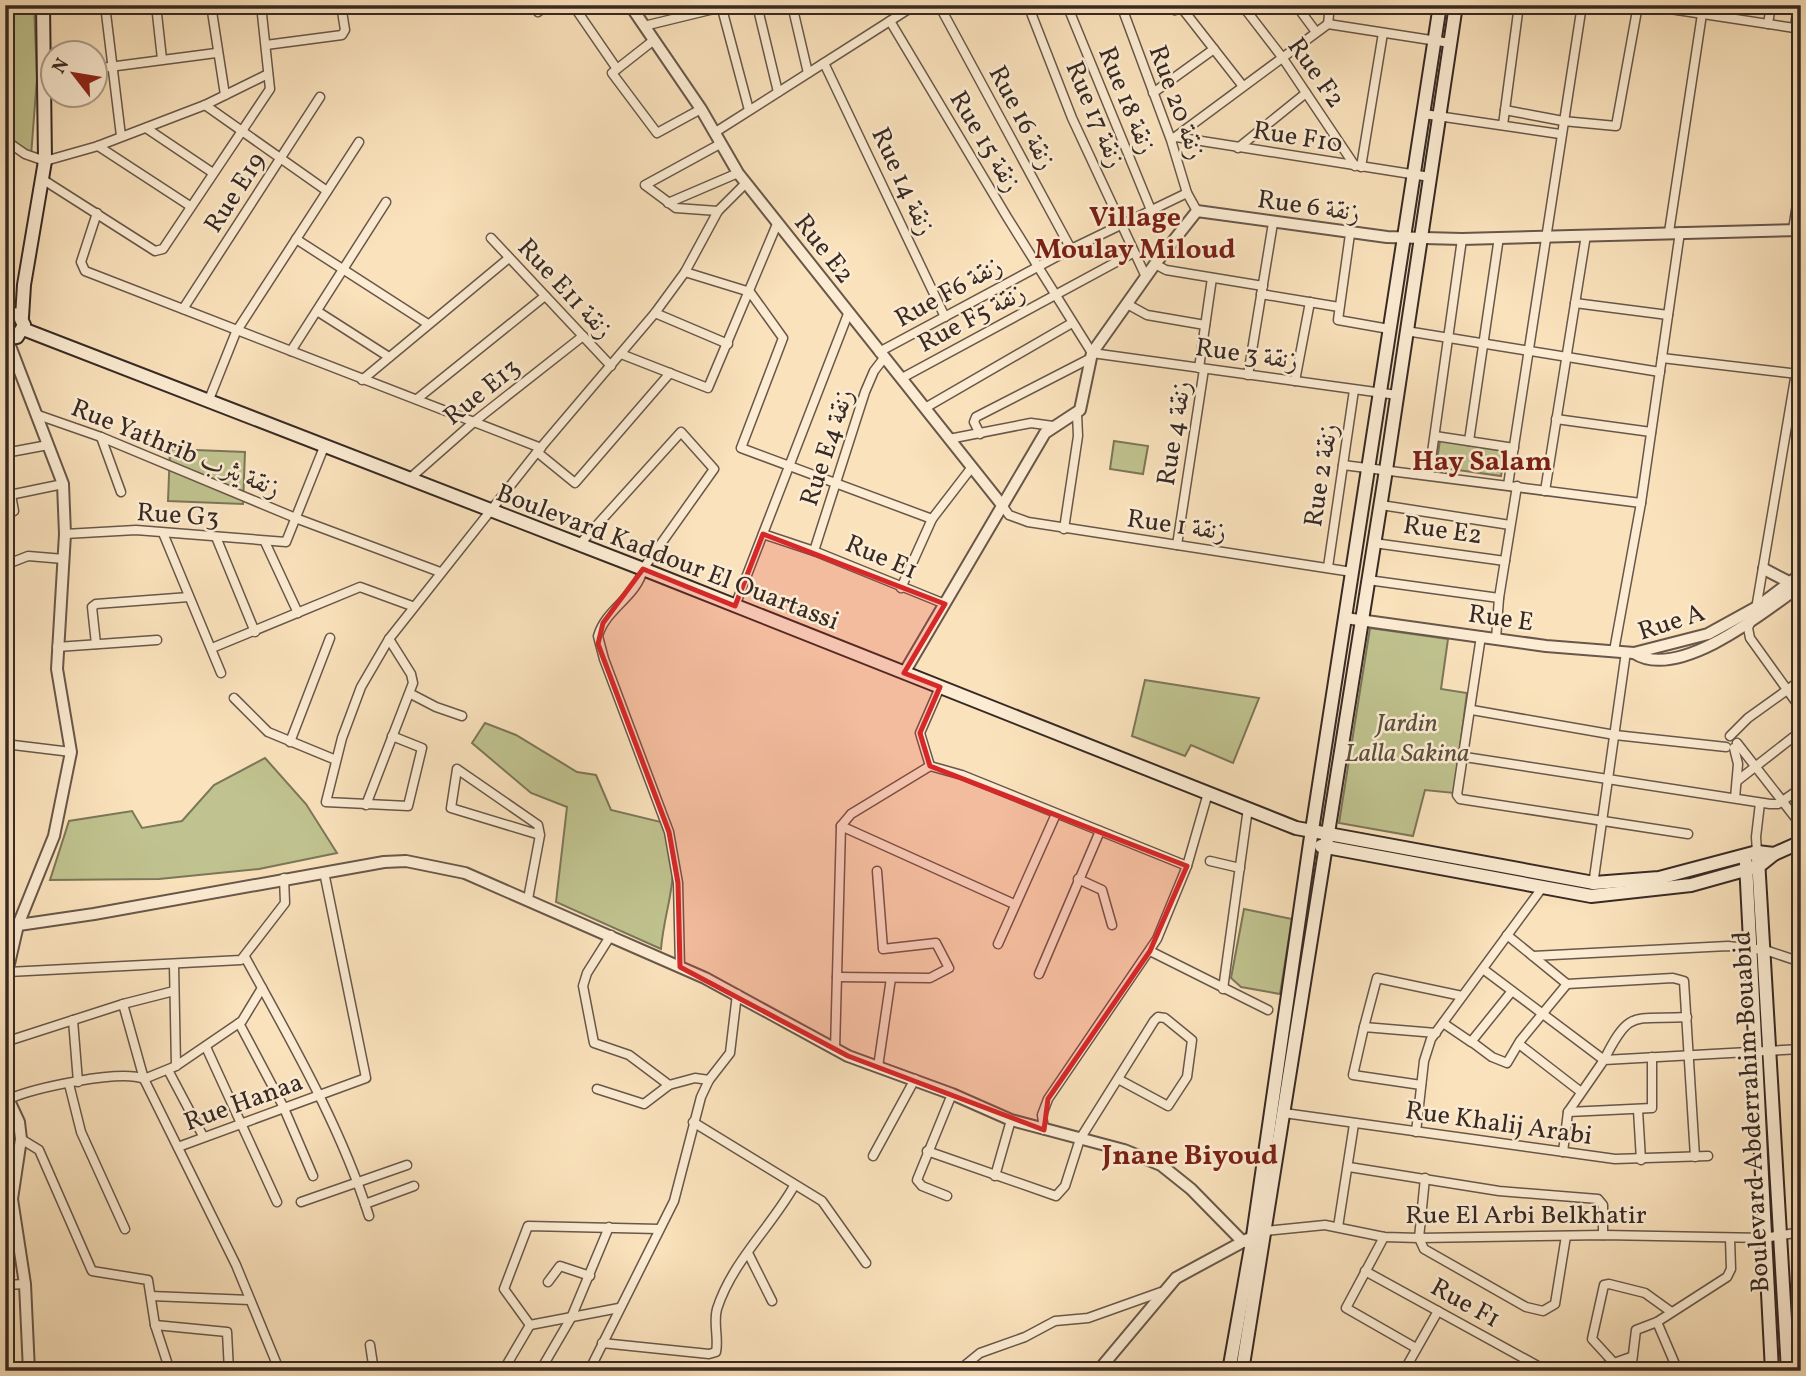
<svg xmlns="http://www.w3.org/2000/svg" width="1806" height="1376" font-family="Vollkorn,Amiri,serif">
<style>
.green{fill:#c0c38f;stroke:#7c765a;stroke-width:2}
.lines{fill:none;stroke-linecap:round;stroke-linejoin:round}
.minor-casing{stroke:#68574a;stroke-width:11}
.tertiary-casing{stroke:#68574a;stroke-width:14}
.secondary-casing{stroke:#372924;stroke-width:16}
.minor{stroke:#fcecd3;stroke-width:8}
.tertiary{stroke:#fcecd3;stroke-width:10}
.secondary{stroke:#fcecd3;stroke-width:12}
.marked{fill:#d62828;fill-opacity:0.2;stroke:#d62828;stroke-width:5;stroke-linejoin:round}
.labels{text-anchor:middle;stroke-width:5;stroke-linejoin:round;paint-order:stroke}
.street-label{font-size:26px;fill:#372924;stroke:#fcecd3}
.park-label{font-size:26px;font-style:italic;fill:#59503f;stroke:#fcecd3}
.neighbourhood-label{font-size:28px;font-weight:bold;fill:#7a1f14;stroke:#fcecd3}
</style>
<rect width="100%" height="100%" fill="#fae2bc"/>
<filter id="stains"><feTurbulence type="fractalNoise" baseFrequency=".00286" numOctaves="4"/><feColorMatrix values="0 0 0 0 .2 0 0 0 0 .09 0 0 0 0 .02 0 0 0 .5 -.17"/></filter>
<radialGradient id="worn" r=".72"><stop offset=".6" stop-color="#630" stop-opacity="0"/><stop offset="1" stop-color="#630" stop-opacity=".3"/></radialGradient>
<g class="green">
<path d="M 5,5 L 34,5 L 37,78 L 31,156 L 5,141 Z"/>
<path d="M 1440,440 L 1505,449 L 1501,476 L 1436,467 Z"/>
<path d="M 1114,441 L 1148,446 L 1143,474 L 1110,469 Z"/>
<path d="M 170,449 L 245,452 L 243,504 L 168,501 Z"/>
<path d="M 1370,628 L 1448,639 L 1441,689 L 1467,693 L 1454,793 L 1425,790 L 1413,836 L 1339,823 Z"/>
<path d="M 1145,680 L 1259,698 L 1233,763 L 1191,745 L 1185,756 L 1132,736 Z"/>
<path d="M 485,723 L 516,735 L 577,772 L 596,775 L 611,810 L 661,822 C 686,869 665,900 661,949 L 556,902 L 567,807 L 531,793 L 472,743 Z"/>
<path d="M 265,758 L 306,804 L 337,853 L 259,869 L 159,879 L 50,880 L 69,821 L 132,811 L 142,828 L 182,821 L 214,785 Z"/>
<path d="M 1244,909 L 1292,919 L 1280,994 L 1241,987 L 1231,978 Z"/>
</g>
<g class="lines">
<defs>
<g id="minor">
<path d="M 105,5 L 121,136"/>
<path d="M 156,5 L 162,59"/>
<path d="M 211,5 L 225,95"/>
<path d="M 533,5 L 538,12 L 547,5"/>
<path d="M 573,5 L 617,69"/>
<path d="M 721,5 L 749,110"/>
<path d="M 757,5 L 778,92"/>
<path d="M 792,5 L 808,73"/>
<path d="M 939,5 L 1071,249"/>
<path d="M 1028,5 L 1072,118 L 1146,277"/>
<path d="M 1067,5 L 1151,210"/>
<path d="M 1121,5 L 1171,140 L 1187,193 L 1197,211"/>
<path d="M 1171,5 L 1175,10 L 1184,5"/>
<path d="M 1242,5 L 1282,57 L 1355,166"/>
<path d="M 1296,5 L 1316,32"/>
<path d="M 1644,5 L 1801,29"/>
<path d="M 1181,7 L 1242,85"/>
<path d="M 890,21 L 1007,217 L 1092,353 L 1397,395"/>
<path d="M 1328,24 L 1450,43"/>
<path d="M 1328,24 L 1330,5"/>
<path d="M 1768,24 L 1771,5"/>
<path d="M 644,26 L 722,7"/>
<path d="M 1795,28 L 1798,5"/>
<path d="M 654,40 L 612,73 L 657,133 L 701,109"/>
<path d="M 266,45 L 342,35 L 345,30 L 341,5"/>
<path d="M 824,63 L 945,317"/>
<path d="M 94,69 L 216,53"/>
<path d="M 1153,93 L 1214,49"/>
<path d="M 205,105 L 327,191"/>
<path d="M 1505,110 L 1563,121 L 1616,126 L 1638,5"/>
<path d="M 1424,114 L 1560,134"/>
<path d="M 1503,125 L 1519,5"/>
<path d="M 146,128 L 213,173"/>
<path d="M 714,133 L 915,5"/>
<path d="M 1176,137 L 1430,177"/>
<path d="M 1174,138 L 1328,24"/>
<path d="M 5,140 L 25,154 L 45,161 L 98,146 L 205,105 L 268,74"/>
<path d="M 720,144 L 645,185 L 676,208 L 718,211 L 746,183"/>
<path d="M 98,146 L 190,206"/>
<path d="M 1238,148 L 1306,93"/>
<path d="M 1361,167 L 1383,33"/>
<path d="M 42,179 L 155,251 L 163,249 L 270,89 L 261,5"/>
<path d="M 668,203 L 738,173"/>
<path d="M 97,213 L 81,262 L 85,271 L 541,448"/>
<path d="M 1793,230 L 1801,178"/>
<path d="M 1669,232 L 1702,14"/>
<path d="M 1350,234 L 1338,320 L 1389,329"/>
<path d="M 491,238 L 611,366"/>
<path d="M 296,239 L 428,324"/>
<path d="M 1155,264 L 1166,270 L 1263,286"/>
<path d="M 685,272 L 750,292 L 783,338 L 741,448 L 932,519"/>
<path d="M 1261,294 L 1339,307"/>
<path d="M 1575,303 L 1668,315"/>
<path d="M 1127,304 L 1147,315 L 1205,325"/>
<path d="M 183,309 L 320,97"/>
<path d="M 317,311 L 389,357"/>
<path d="M 655,313 L 728,344"/>
<path d="M 1406,331 L 1660,372"/>
<path d="M 291,351 L 386,202"/>
<path d="M 879,352 L 1071,249 L 1187,193"/>
<path d="M 621,354 L 708,388 L 777,224"/>
<path d="M 1662,358 L 1798,374"/>
<path d="M 1199,368 L 1212,278"/>
<path d="M 1248,375 L 1273,223"/>
<path d="M 902,378 L 1133,253"/>
<path d="M 362,380 L 509,258"/>
<path d="M 1295,381 L 1310,302"/>
<path d="M 417,399 L 545,296"/>
<path d="M 208,402 L 236,332 L 359,142"/>
<path d="M 925,408 L 1072,323"/>
<path d="M 38,415 L 101,437 L 298,519 L 440,572"/>
<path d="M 1556,419 L 1651,432"/>
<path d="M 980,434 L 974,422 L 976,417 L 1091,358"/>
<path d="M 1435,436 L 1514,448"/>
<path d="M 101,437 L 121,492"/>
<path d="M 949,439 L 1031,423 L 1053,426"/>
<path d="M 1469,441 L 1499,237"/>
<path d="M 537,452 L 575,483 L 670,373"/>
<path d="M 5,453 L 48,445"/>
<path d="M 1343,465 L 1641,503"/>
<path d="M 1429,474 L 1462,239"/>
<path d="M 408,480 L 475,421 L 583,336"/>
<path d="M 1508,485 L 1582,5"/>
<path d="M 1545,491 L 1586,235"/>
<path d="M 5,496 L 63,484"/>
<path d="M 1002,505 L 1009,515 L 1028,522 L 1352,572"/>
<path d="M 1381,505 L 1510,525"/>
<path d="M 5,516 L 14,511 L 11,495"/>
<path d="M 1064,529 L 1078,436 L 1077,414"/>
<path d="M 163,533 L 221,673"/>
<path d="M 65,534 L 136,530 L 286,542 L 324,447"/>
<path d="M 763,534 L 814,551 L 945,604"/>
<path d="M 216,537 L 255,632"/>
<path d="M 265,542 L 298,613"/>
<path d="M 1374,543 L 1505,561"/>
<path d="M 579,545 L 681,432 L 714,469 L 643,569 C 637,597 606,608 598,636 L 604,659 L 669,832 L 678,883 L 680,967"/>
<path d="M 1177,545 L 1204,369"/>
<path d="M 814,551 L 865,392 L 874,371 L 884,358"/>
<path d="M 5,565 L 28,556 L 64,559"/>
<path d="M 1328,567 L 1354,390"/>
<path d="M 1368,580 L 1499,598"/>
<path d="M 901,588 L 932,519 L 972,467"/>
<path d="M 735,606 L 848,314"/>
<path d="M 1756,609 L 1801,343"/>
<path d="M 1751,621 L 1748,628 L 1750,638 L 1801,709"/>
<path d="M 1481,636 L 1457,795 L 1460,799 L 1688,834"/>
<path d="M 1496,639 L 1499,598 L 1517,486"/>
<path d="M 96,644 L 92,607 L 96,604 L 189,597"/>
<path d="M 57,647 L 157,640"/>
<path d="M 212,648 L 360,587 L 412,606"/>
<path d="M 1614,651 L 1641,503 L 1680,232"/>
<path d="M 411,694 L 436,707 L 462,716"/>
<path d="M 234,698 L 268,732 L 336,760"/>
<path d="M 1472,710 L 1615,735 L 1726,747"/>
<path d="M 392,736 L 422,748 L 408,806 L 326,802 L 342,738 L 361,687 L 389,639 L 537,452 L 655,313 L 685,272 L 718,211"/>
<path d="M 1730,736 L 1748,718 L 1801,680"/>
<path d="M 290,742 L 330,638"/>
<path d="M 1737,743 L 1801,825"/>
<path d="M 5,744 L 71,752"/>
<path d="M 1734,748 L 1738,764 L 1735,798"/>
<path d="M 1465,757 L 1770,804 L 1778,804 L 1801,788"/>
<path d="M 930,766 L 920,733 L 940,687"/>
<path d="M 1737,781 L 1801,731"/>
<path d="M 366,805 L 413,683 L 411,674 L 389,639"/>
<path d="M 841,826 L 1014,904"/>
<path d="M 1757,852 L 1756,837 L 1760,803"/>
<path d="M 1210,861 L 1240,868"/>
<path d="M 1078,879 L 1102,890 L 1112,925"/>
<path d="M 1593,885 L 1626,652"/>
<path d="M 528,899 L 540,835 L 538,825 L 457,769 L 451,808 L 540,835"/>
<path d="M 611,935 L 587,973 L 583,986 L 594,1043 L 629,1055 L 669,1085"/>
<path d="M 1507,935 L 1567,984 L 1673,978 L 1684,981 L 1695,1157"/>
<path d="M 998,944 L 1056,814"/>
<path d="M 1150,951 L 1268,1010"/>
<path d="M 1533,956 L 1728,946 L 1765,950 L 1801,962"/>
<path d="M 245,957 C 291,1041 340,1125 369,1216"/>
<path d="M 174,965 L 176,1066"/>
<path d="M 1483,969 L 1604,1060 C 1630,1008 1633,1020 1687,1017"/>
<path d="M 8,972 L 241,960 L 285,903 L 284,878"/>
<path d="M 1039,974 L 1100,831"/>
<path d="M 837,977 L 930,978 L 949,968 L 936,943 L 883,949 L 877,871"/>
<path d="M 1223,989 L 1248,808"/>
<path d="M 123,1004 L 174,991"/>
<path d="M 73,1020 L 78,1082"/>
<path d="M 239,1023 L 283,1106 L 313,1176"/>
<path d="M 1443,1023 L 1471,1042 L 1512,991"/>
<path d="M 1364,1027 L 1377,978 L 1462,996"/>
<path d="M 5,1042 L 123,1004 L 144,1079 L 176,1066 L 242,1021 L 262,988"/>
<path d="M 1472,1042 L 1492,1057 L 1507,1063 L 1520,1041 L 1567,984"/>
<path d="M 1519,1044 L 1581,1092"/>
<path d="M 206,1047 L 277,1202"/>
<path d="M 835,1050 L 841,826 L 851,814 L 930,766 L 962,775 L 1187,866"/>
<path d="M 878,1067 L 891,978"/>
<path d="M 168,1070 L 203,1136"/>
<path d="M 69,1084 L 81,1132 L 125,1229"/>
<path d="M 1421,1085 L 1353,1075 L 1364,1027 L 1436,1033"/>
<path d="M 597,1089 L 644,1104 L 669,1085 L 695,1078 L 709,1080"/>
<path d="M 9,1099 C 34,1088 121,1069 144,1079 L 236,1265 L 278,1367"/>
<path d="M 1638,1110 L 1641,1160"/>
<path d="M 1568,1112 L 1652,1108 L 1652,1057"/>
<path d="M 1284,1113 L 1615,1159 L 1708,1156"/>
<path d="M 693,1122 L 822,1201 L 866,1263"/>
<path d="M 1044,1130 L 1042,1115 L 1048,1099 L 1157,939 L 1187,866 L 1208,793"/>
<path d="M 1416,1132 L 1424,1061 L 1431,1039 L 1542,888"/>
<path d="M 21,1139 L 39,1150 L 92,1271 L 148,1280 L 155,1325 L 170,1371"/>
<path d="M 178,1147 L 366,1078 L 324,872"/>
<path d="M 927,1151 L 1056,1196 L 1065,1186 L 1080,1139 L 1154,1021 L 1158,1017 L 1165,1018 L 1192,1040 L 1187,1077 L 1168,1106 L 1118,1079"/>
<path d="M 1563,1152 L 1568,1112 L 1604,1060 L 1801,1049"/>
<path d="M 873,1156 L 915,1079"/>
<path d="M 1349,1167 L 1499,1191 L 1598,1199 L 1603,1205 L 1603,1235"/>
<path d="M 995,1176 L 1011,1120"/>
<path d="M 1425,1178 L 1419,1238 L 1424,1249 L 1526,1307 L 1543,1311 L 1555,1304 L 1566,1236"/>
<path d="M 947,1196 L 922,1186 L 917,1180 L 952,1094"/>
<path d="M 301,1202 L 407,1165"/>
<path d="M 365,1204 L 414,1186"/>
<path d="M 1338,1227 L 1354,1124"/>
<path d="M 1266,1231 L 1325,1225 L 1384,1237 L 1419,1238 L 1603,1235 L 1764,1238 L 1801,1232"/>
<path d="M 1384,1237 L 1346,1308 L 1416,1348"/>
<path d="M 5,1246 L 18,1242"/>
<path d="M 748,1253 L 772,1301"/>
<path d="M 1365,1271 L 1547,1371"/>
<path d="M 548,1282 L 560,1266 L 590,1276"/>
<path d="M 5,1285 L 25,1284"/>
<path d="M 151,1296 L 250,1300"/>
<path d="M 1657,1322 L 1678,1371"/>
<path d="M 155,1325 L 227,1332 L 229,1371"/>
<path d="M 530,1325 L 619,1308"/>
<path d="M 602,1343 L 709,1354 L 716,1352 C 719,1338 713,1323 717,1309 C 732,1262 771,1227 794,1186"/>
<path d="M 370,1345 L 374,1371"/>
<path d="M 1614,1363 L 1592,1339 L 1604,1285 L 1609,1284 L 1645,1293 L 1670,1311"/>
<path d="M 253,1371 L 278,1367 L 328,1371"/>
<path d="M 503,1371 L 530,1325 L 504,1289 L 528,1226 L 659,1229"/>
<path d="M 540,1371 L 571,1318 L 609,1227"/>
<path d="M 589,1371 L 674,1201 L 701,1097 L 709,1080 L 730,1053 L 737,994"/>
<path d="M 958,1371 L 980,1353 L 1025,1337 L 1055,1321 L 1088,1318 L 1161,1292"/>
<path d="M 1404,1371 L 1438,1311"/>
<path d="M 1591,1371 L 1631,1357"/>
<path d="M 1631,1371 L 1636,1330 L 1657,1322 L 1727,1277 L 1731,1269 L 1730,1238"/>
<path d="M 1789,1371 L 1801,1366"/>
</g>
<g id="tertiary">
<path d="M 630,5 L 701,109 L 738,173 L 1002,505"/>
<path d="M 1764,569 L 1789,582"/>
<path d="M 1345,618 L 1546,646 L 1634,653 L 1708,634 L 1757,607 L 1801,574"/>
<path d="M 1634,653 C 1678,682 1766,611 1801,585"/>
<path d="M 904,673 L 1045,433 L 1080,410 L 1092,353 L 1155,264 L 1197,211 L 1387,237 L 1462,239 L 1801,230"/>
<path d="M 5,927 L 94,914 L 384,862 L 406,861 L 465,873 L 705,978 L 848,1056 L 952,1094 L 1011,1120 L 1124,1150 L 1161,1165 L 1191,1189 L 1243,1242"/>
<path d="M 5,981 L 18,925 L 54,836 L 71,752 L 57,669 L 65,534 L 63,484 L 7,338"/>
<path d="M 5,1092 L 19,1122 L 21,1139 L 12,1199 L 25,1284 L 29,1371"/>
<path d="M 1098,1371 L 1176,1278 L 1248,1239"/>
</g>
<g id="secondary">
<path d="M 5,313 L 19,315 L 24,325 L 17,337 L 5,338"/>
<path d="M 22,317 L 24,285 L 45,161 L 43,5"/>
<path d="M 23,329 L 643,569 L 1296,828 L 1594,883 L 1659,878 L 1757,852 L 1774,854"/>
<path d="M 1321,846 L 1591,896 L 1691,885 L 1759,866 L 1774,854 L 1801,842"/>
<path d="M 1758,859 L 1788,1371"/>
<path d="M 1746,863 L 1772,1371"/>
<path d="M 1229,1371 L 1253,1236 L 1310,843 L 1440,5"/>
<path d="M 1242,1371 L 1386,470 L 1456,5"/>
</g>
</defs>
<use href="#minor" class="minor-casing"/>
<use href="#tertiary" class="tertiary-casing"/>
<use href="#secondary" class="secondary-casing"/>
<use href="#minor" class="minor"/>
<use href="#tertiary" class="tertiary"/>
<use href="#secondary" class="secondary"/>
</g>
<path class="marked" d="M 763,534 L 945,604 L 904,673 L 940,687 L 920,733 L 930,766 L 1187,866 L 1150,951 L 1048,1099 L 1044,1130 L 848,1056 L 680,967 L 678,883 L 669,832 L 598,644 L 603,623 L 643,569 L 735,606 Z"/>
<g class="labels">
<g class="street-label">
<text transform="translate(1317 72) rotate(55)" y="9">Rue F2</text>
<text transform="translate(1128 100) rotate(68)" y="9">Rue 18 زنقة</text>
<text transform="translate(1178 102) rotate(70)" y="9">Rue 20 زنقة</text>
<text transform="translate(1096 114) rotate(67)" y="9">Rue 17 زنقة</text>
<text transform="translate(1023 117) rotate(62)" y="9">Rue 16 زنقة</text>
<text transform="translate(1298 136) rotate(9)" y="9">Rue F10</text>
<text transform="translate(986 141) rotate(59)" y="9">Rue 15 زنقة</text>
<text transform="translate(904 181) rotate(65)" y="9">Rue 14 زنقة</text>
<text transform="translate(234 192) rotate(-57)" y="9">Rue E19</text>
<text transform="translate(1309 205) rotate(8)" y="9">Rue 6 زنقة</text>
<text transform="translate(825 248) rotate(52)" y="9">Rue E2</text>
<text transform="translate(566 288) rotate(47)" y="9">Rue E11 زنقة</text>
<text transform="translate(948 291) rotate(-29)" y="9">Rue F6 زنقة</text>
<text transform="translate(971 317) rotate(-28)" y="9">Rue F5 زنقة</text>
<text transform="translate(1247 353) rotate(8)" y="9">Rue 3 زنقة</text>
<text transform="translate(481 391) rotate(-39)" y="9">Rue E13</text>
<text transform="translate(1173 433) rotate(-81)" y="9">Rue 4 زنقة</text>
<text transform="translate(176 447) rotate(22)" y="9">Rue Yathrib زنقة يثرب</text>
<text transform="translate(826 447) rotate(-72)" y="9">Rue E4 زنقة</text>
<text transform="translate(1320 475) rotate(-81)" y="9">Rue 2 زنقة</text>
<text transform="translate(178 514) rotate(4)" y="9">Rue G3</text>
<text transform="translate(1177 524) rotate(8)" y="9">Rue 1 زنقة</text>
<text transform="translate(1443 529) rotate(8)" y="9">Rue E2</text>
<text transform="translate(668 556) rotate(21)" y="9">Boulevard Kaddour El Ouartassi</text>
<text transform="translate(882 556) rotate(23)" y="9">Rue E1</text>
<text transform="translate(1501 617) rotate(8)" y="9">Rue E</text>
<text transform="translate(1671 621) rotate(-18)" y="9">Rue A</text>
<text transform="translate(243 1101) rotate(-20)" y="9">Rue Hanaa</text>
<text transform="translate(1750 1112) rotate(-93)" y="9">Boulevard Abderrahim Bouabid</text>
<text transform="translate(1499 1122) rotate(8)" y="9">Rue Khalij Arabi</text>
<text x="1526" y="1223">Rue El Arbi Belkhatir</text>
<text transform="translate(1466 1302) rotate(29)" y="9">Rue F1</text>
</g>
<g class="park-label">
<text x="1407" y="731">Jardin<tspan x="1407" dy="30">Lalla Sakina</tspan></text>
</g>
<g class="neighbourhood-label">
<text x="1135" y="226">Village<tspan x="1135" dy="32">Moulay Miloud</tspan></text>
<text x="1482" y="470">Hay Salam</text>
<text x="1190" y="1164">Jnane Biyoud</text>
</g>
</g>
<rect width="1806" height="1376" fill="none" stroke="#fae2bc" stroke-width="28"/>
<rect x="7" y="7" width="1792" height="1362" fill="none" stroke="#372924" stroke-width="3.5"/>
<rect x="14" y="14" width="1778" height="1348" fill="none" stroke="#372924" stroke-width="2"/>
<g transform="translate(74 74) rotate(301)"><circle r="33" fill="#fcecd3" stroke="#ad9e8d" stroke-width="2"/>
<path d="M0-5L12 26L0 18L-12 26Z" fill="#8f2418"/>
<text y="-10" font-size="19" font-weight="bold" text-anchor="middle" fill="#372924">N</text>
</g>
<rect width="100%" height="100%" filter="url(#stains)"/>
<rect width="100%" height="100%" fill="url(#worn)"/>
</svg>
